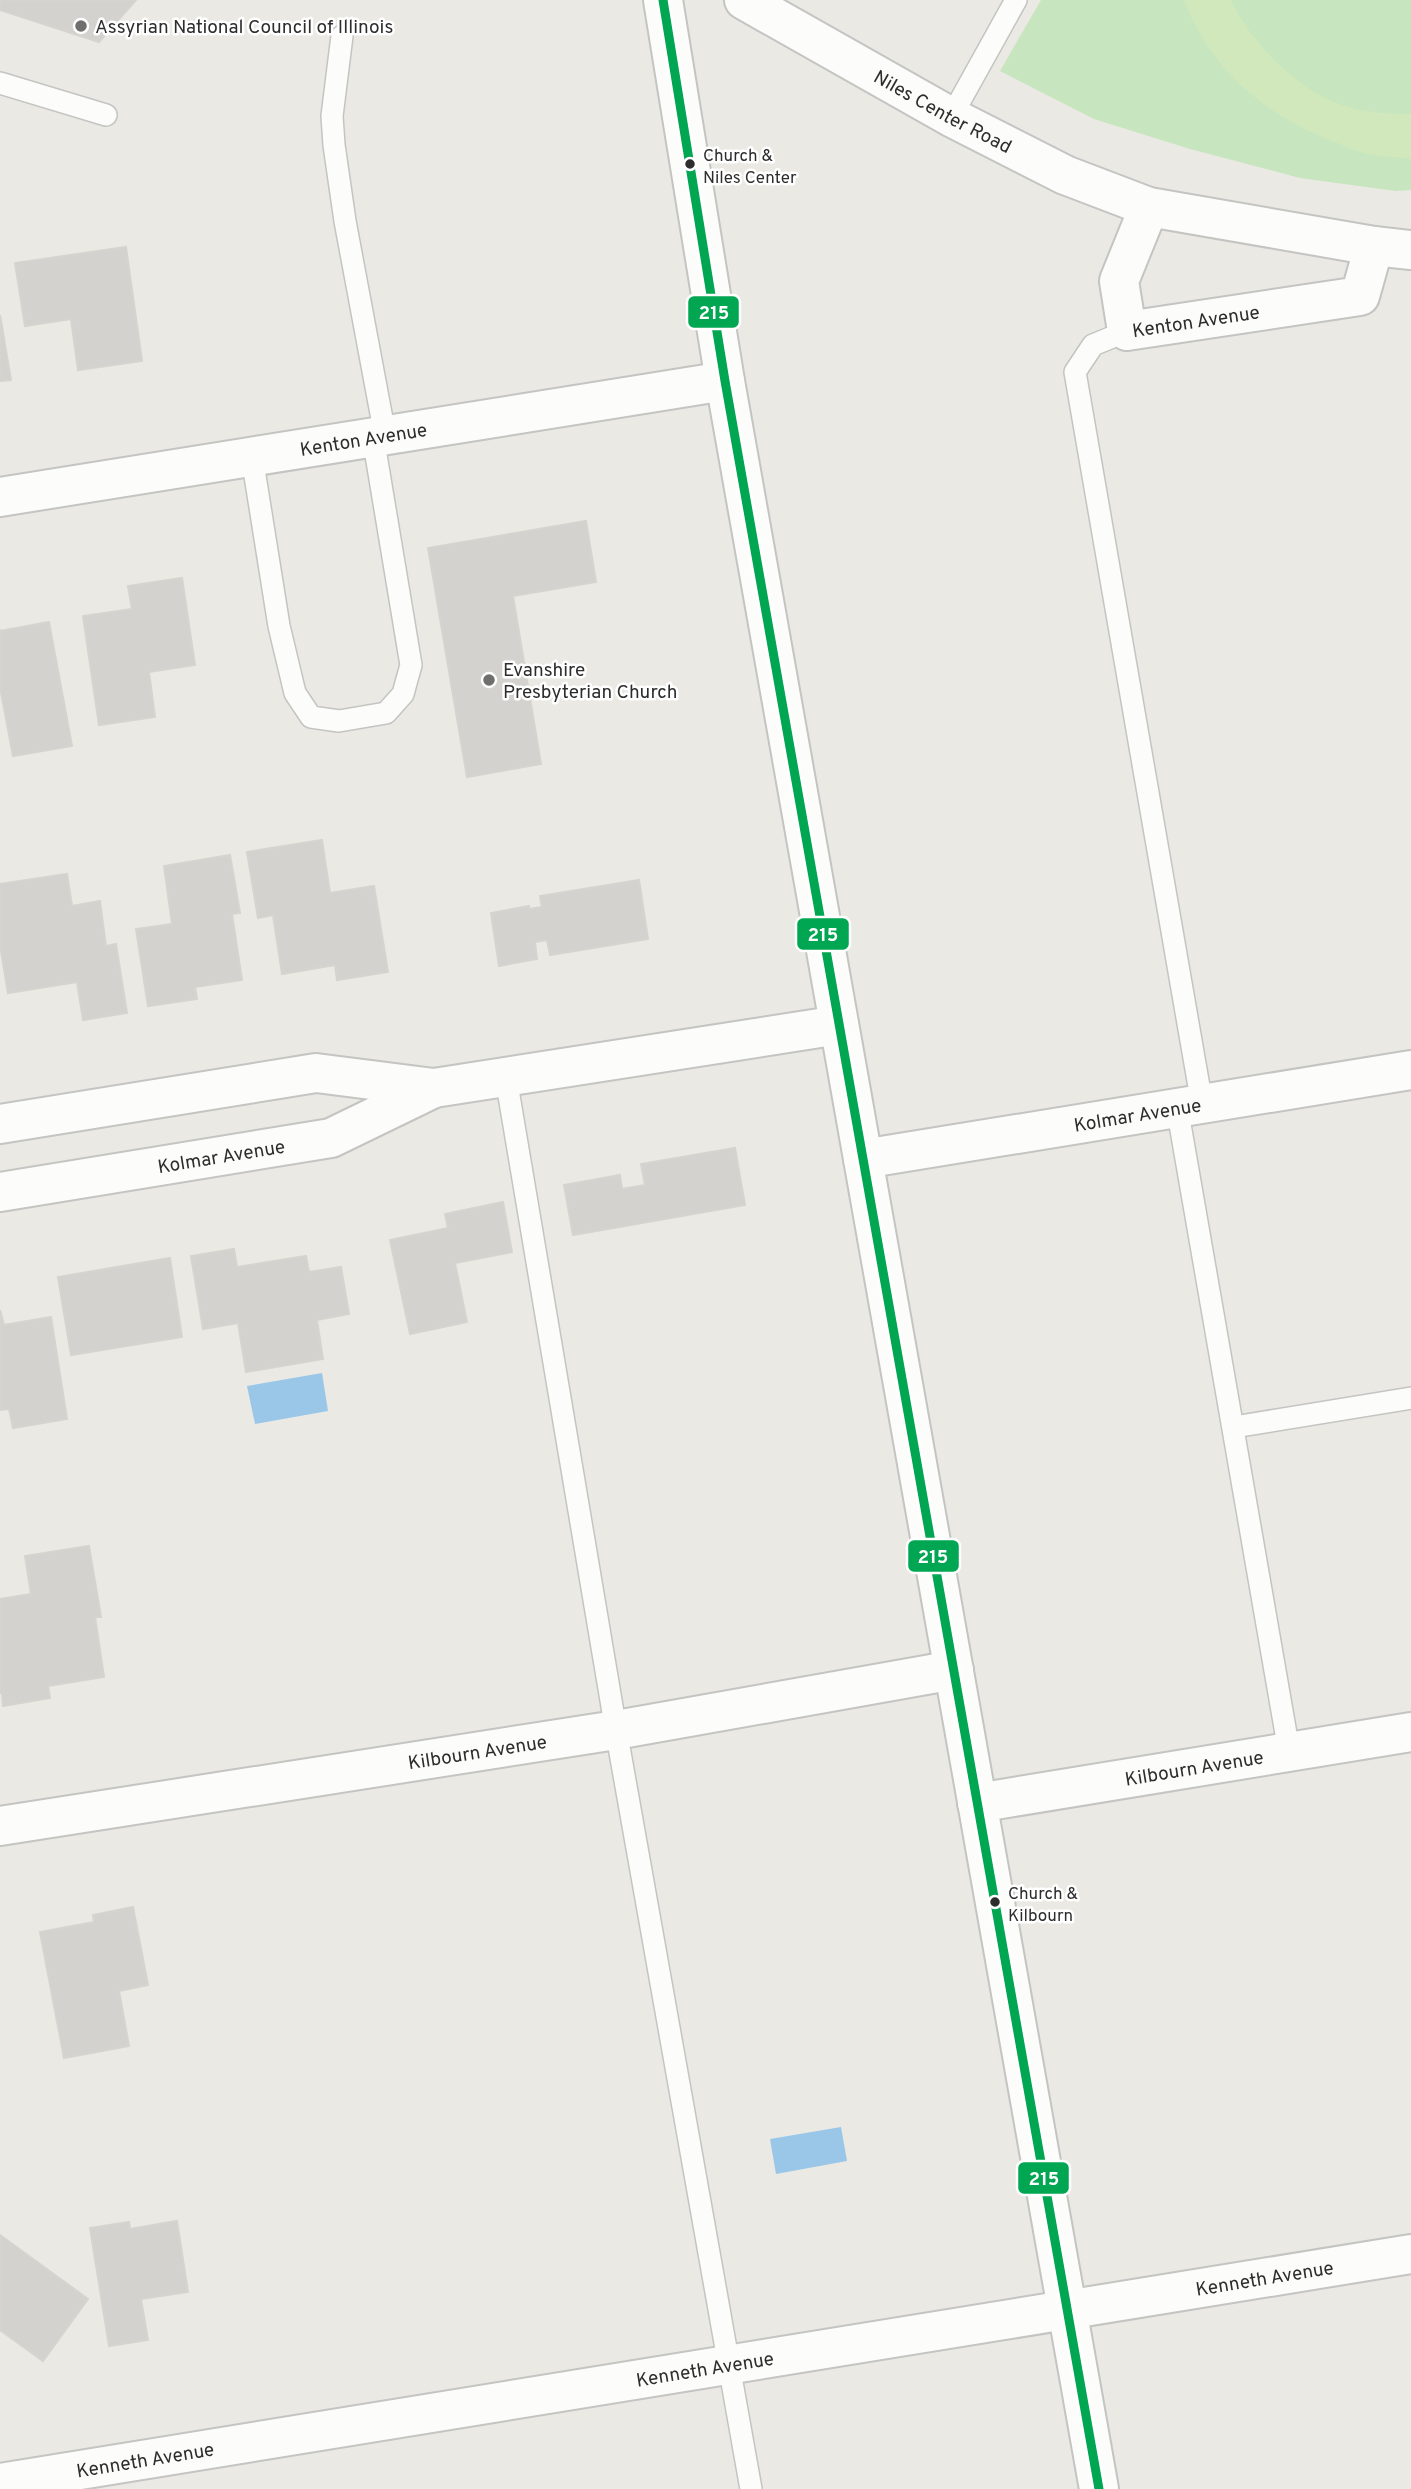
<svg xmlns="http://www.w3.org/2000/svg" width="1411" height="2489" font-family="Overpass,sans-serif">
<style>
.green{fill:#c7e5be}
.pitch{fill:#d0e8bb}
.water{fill:#9ac7e8}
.building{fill:#d3d2ce;stroke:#d5d4cf;stroke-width:2}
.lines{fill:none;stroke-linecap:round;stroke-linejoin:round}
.lane-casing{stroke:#c4c4c3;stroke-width:24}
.street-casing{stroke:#c4c4c3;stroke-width:42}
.secondary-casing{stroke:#c4c4c3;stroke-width:42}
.lane{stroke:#fcfcfb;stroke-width:21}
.street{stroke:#fcfcfb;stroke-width:38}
.secondary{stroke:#fcfcfb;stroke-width:38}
.bus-1-casing{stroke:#fff;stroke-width:14}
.bus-1{stroke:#00a651;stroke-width:9}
.poi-dot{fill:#6f6f6d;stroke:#fff;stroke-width:2.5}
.bus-dot{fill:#2d2d2d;stroke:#fff;stroke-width:2.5}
.labels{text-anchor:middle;stroke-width:5;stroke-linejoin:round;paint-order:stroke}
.bus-label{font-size:17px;fill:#2d2d2d;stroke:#fff;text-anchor:start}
.poi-label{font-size:19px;fill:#2d2d2d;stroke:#fff;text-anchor:start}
.street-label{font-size:19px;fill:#2d2d2d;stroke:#fff}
.line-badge{stroke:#fff;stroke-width:2.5}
.badge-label{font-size:19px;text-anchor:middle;font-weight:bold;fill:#fff}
</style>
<rect width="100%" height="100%" fill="#eae9e3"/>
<path class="green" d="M 1041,0 L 1411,0 L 1411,190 L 1396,191 L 1300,178 L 1190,149 L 1094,119 L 1000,71 Z"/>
<path class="pitch" d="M 1184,0 L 1231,0 C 1249,39 1292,84 1332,101 C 1357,112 1385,114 1411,114 L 1411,159 C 1397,157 1382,157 1368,154 C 1358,152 1347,147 1337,143 C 1269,118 1210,71 1184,0 Z"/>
<g class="water">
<path d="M 322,1373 L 328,1411 L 255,1424 L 247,1386 Z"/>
<path d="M 841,2127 L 847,2161 L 776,2174 L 770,2139 Z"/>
</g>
<g class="building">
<path d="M 0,0 L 136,0 L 99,42 L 0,10 Z"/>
<path d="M 126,247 L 142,361 L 78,370 L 71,319 L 25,326 L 15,263 Z"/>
<path d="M 0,315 L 11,380 L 0,381 Z"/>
<path d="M 586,521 L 596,582 L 513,596 L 541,764 L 467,777 L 428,548 Z"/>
<path d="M 182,578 L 195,665 L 149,672 L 155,717 L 99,725 L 83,616 L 132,609 L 128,586 Z"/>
<path d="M 49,622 L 72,746 L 13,756 L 0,687 L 0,629 L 0,631 Z"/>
<path d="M 322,840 L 330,893 L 374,886 L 388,972 L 337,980 L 335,965 L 282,974 L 273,915 L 258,918 L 247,852 Z"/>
<path d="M 230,855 L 240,913 L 232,914 L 242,980 L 195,987 L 197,999 L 148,1006 L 136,929 L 172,924 L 164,866 Z"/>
<path d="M 67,874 L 72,906 L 100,901 L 106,946 L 116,944 L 127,1013 L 83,1020 L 77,982 L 8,993 L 0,945 L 0,884 Z"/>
<path d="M 639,880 L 648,939 L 550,955 L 547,940 L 535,942 L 537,959 L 499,966 L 491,913 L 529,906 L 529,909 L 542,907 L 540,896 Z"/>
<path d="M 735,1148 L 745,1205 L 573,1235 L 564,1185 L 620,1175 L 622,1189 L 645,1185 L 641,1164 Z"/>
<path d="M 503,1202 L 512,1252 L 455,1263 L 467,1322 L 410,1334 L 390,1240 L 448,1228 L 445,1214 Z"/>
<path d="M 234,1249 L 237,1267 L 306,1256 L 309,1272 L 341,1267 L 349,1314 L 317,1320 L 323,1359 L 246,1372 L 238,1323 L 203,1329 L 191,1256 Z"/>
<path d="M 170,1258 L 182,1337 L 71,1355 L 58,1277 Z"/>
<path d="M 0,1310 L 4,1325 L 51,1317 L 67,1419 L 13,1428 L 9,1409 L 0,1410 Z"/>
<path d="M 89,1546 L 101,1617 L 95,1617 L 104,1677 L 48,1686 L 50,1698 L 3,1706 L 2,1693 L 0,1693 L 0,1599 L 31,1594 L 25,1556 Z"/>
<path d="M 133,1907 L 148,1985 L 119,1991 L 129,2046 L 64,2058 L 40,1932 L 94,1922 L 93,1915 Z"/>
<path d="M 177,2221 L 188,2292 L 141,2299 L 148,2340 L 109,2346 L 90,2228 L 129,2222 L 130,2229 Z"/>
<path d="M 0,2235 L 88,2299 L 43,2361 L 0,2330 Z"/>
</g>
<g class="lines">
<defs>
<g id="lane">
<path d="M 342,36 L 332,116 L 334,145 L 345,221 L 385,435"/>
<path d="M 0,83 L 106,115"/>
<path d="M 951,117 L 1016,0"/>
<path d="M 1127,331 L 1093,345 L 1075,372 L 1202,1104"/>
<path d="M 252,457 L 279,626 L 295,693 L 311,717 L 339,721 L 386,713 L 403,694 L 411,665 L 373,437"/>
<path d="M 506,1078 L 616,1730 L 751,2489"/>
<path d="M 1177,1107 L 1289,1751"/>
<path d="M 1234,1427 L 1411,1398"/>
</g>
<g id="street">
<path id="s1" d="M 1149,207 L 1119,281 L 1127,331 L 1360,296 L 1374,246"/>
<path id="s2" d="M 0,497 L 725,381"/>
<path d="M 0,1124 L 316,1073 L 434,1088 L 839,1025"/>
<path id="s3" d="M 863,1159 L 1411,1070"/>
<path id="s4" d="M 0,1192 L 331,1138 L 434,1088"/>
<path id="s5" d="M 977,1803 L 1411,1732"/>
<path id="s6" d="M 0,1826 L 616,1730 L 954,1670"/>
<path id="s7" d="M 0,2483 L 1411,2254"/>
</g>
<g id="secondary">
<path d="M 663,0 L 725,381 L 1099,2489"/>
<path id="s8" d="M 744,0 L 951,117 L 1065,175 L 1149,207 L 1374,246 L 1411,250"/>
</g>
</defs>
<use href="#lane" class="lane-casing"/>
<use href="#street" class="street-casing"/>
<use href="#secondary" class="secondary-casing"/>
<use href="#lane" class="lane"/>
<use href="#street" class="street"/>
<use href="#secondary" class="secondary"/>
<defs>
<path id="bus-1" d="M 663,0 L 725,381 L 1099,2489"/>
</defs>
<use href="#bus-1" class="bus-1-casing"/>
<use href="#bus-1" class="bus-1"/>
</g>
<g class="poi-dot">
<circle cx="81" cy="26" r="7"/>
<circle cx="489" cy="680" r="7"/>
</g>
<g class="bus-dot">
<circle cx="690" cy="164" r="6"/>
<circle cx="995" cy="1902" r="6"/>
</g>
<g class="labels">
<g class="bus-label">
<text x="703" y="161">Church &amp;<tspan x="703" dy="22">Niles Center</tspan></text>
<text x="1008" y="1899">Church &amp;<tspan x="1008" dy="22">Kilbourn</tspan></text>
</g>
<g class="poi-label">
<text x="95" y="33">Assyrian National Council of Illinois</text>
<text x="503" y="676">Evanshire<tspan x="503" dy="22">Presbyterian Church</tspan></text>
</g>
<g class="street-label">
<text dy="7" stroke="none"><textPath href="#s8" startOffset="228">Niles Center Road</textPath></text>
<text dy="7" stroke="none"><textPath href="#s1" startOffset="200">Kenton Avenue</textPath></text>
<text dy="7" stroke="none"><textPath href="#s2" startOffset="368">Kenton Avenue</textPath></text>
<text dy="7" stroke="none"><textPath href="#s3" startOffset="278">Kolmar Avenue</textPath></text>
<text dy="7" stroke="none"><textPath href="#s4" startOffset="224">Kolmar Avenue</textPath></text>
<text dy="7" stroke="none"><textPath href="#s6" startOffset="483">Kilbourn Avenue</textPath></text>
<text dy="7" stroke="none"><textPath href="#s5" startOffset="220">Kilbourn Avenue</textPath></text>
<text dy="7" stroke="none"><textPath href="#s7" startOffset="1281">Kenneth Avenue</textPath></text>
<text dy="7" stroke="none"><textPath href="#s7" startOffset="714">Kenneth Avenue</textPath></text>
<text dy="7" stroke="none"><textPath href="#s7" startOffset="147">Kenneth Avenue</textPath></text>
</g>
</g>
<g class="line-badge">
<rect x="687" y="295" width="53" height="34" rx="7" fill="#00a651"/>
<rect x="796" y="917" width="54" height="34" rx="7" fill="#00a651"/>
<rect x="907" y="1539" width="53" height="34" rx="7" fill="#00a651"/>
<rect x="1017" y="2161" width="53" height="34" rx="7" fill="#00a651"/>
</g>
<g class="badge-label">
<text x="714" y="319">215</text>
<text x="823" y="941">215</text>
<text x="933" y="1563">215</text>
<text x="1044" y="2185">215</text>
</g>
</svg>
